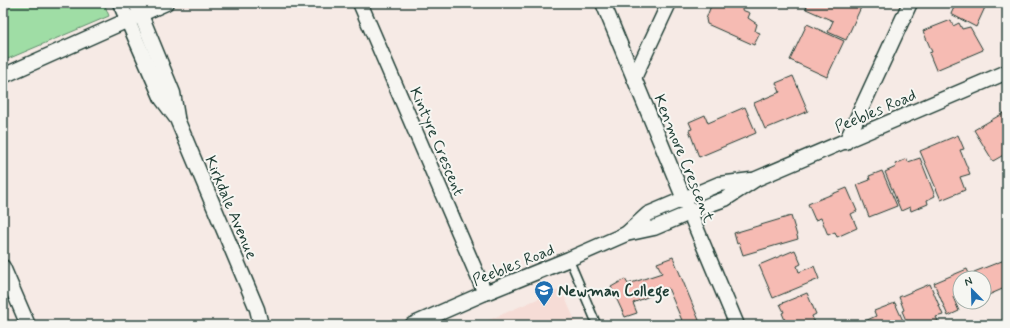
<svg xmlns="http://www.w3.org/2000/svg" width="1010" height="328" font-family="Mynerve,sans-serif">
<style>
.built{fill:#f6dcd6}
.green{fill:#9fdda5;stroke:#5f8d6c}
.building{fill:#f6bbb3;stroke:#1f3d34}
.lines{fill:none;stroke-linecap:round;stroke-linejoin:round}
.service-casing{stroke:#1f3d34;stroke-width:10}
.minor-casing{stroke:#1f3d34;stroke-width:17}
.service{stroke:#f6f6f2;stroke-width:7}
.minor{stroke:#f6f6f2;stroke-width:14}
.labels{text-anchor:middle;stroke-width:4;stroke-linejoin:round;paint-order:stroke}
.street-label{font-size:16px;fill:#1f3d34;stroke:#f6f6f2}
.poi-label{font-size:16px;font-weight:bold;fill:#1f3d34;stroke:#f6f6f2;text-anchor:start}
</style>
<rect width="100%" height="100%" fill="#f6eae5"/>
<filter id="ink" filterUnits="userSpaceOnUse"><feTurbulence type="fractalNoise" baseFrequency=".025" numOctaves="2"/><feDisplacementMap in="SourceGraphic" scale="8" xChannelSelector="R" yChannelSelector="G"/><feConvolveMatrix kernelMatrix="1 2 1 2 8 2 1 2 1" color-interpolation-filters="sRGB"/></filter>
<g filter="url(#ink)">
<path class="built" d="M 561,289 L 577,325 L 477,325 Z"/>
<path class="green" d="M 3,3 L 104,3 L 109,16 L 3,61 Z"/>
<g class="building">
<path d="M 712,3 L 737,3 L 743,6 L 742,10 L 750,13 L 748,18 L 757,24 L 755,31 L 760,33 L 754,45 L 707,24 L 706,19 Z"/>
<path d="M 808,3 L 863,3 L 846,40 L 828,32 L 833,21 L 806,9 Z"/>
<path d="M 956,3 L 987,3 L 976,27 L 951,14 Z"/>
<path d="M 951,20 L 953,26 L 959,23 L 962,29 L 970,27 L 983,50 L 936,70 L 929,53 L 932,52 L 923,31 Z"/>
<path d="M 807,24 L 844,41 L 827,77 L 790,60 Z"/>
<path d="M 793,76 L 808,111 L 765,129 L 754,103 L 780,92 L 776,83 Z"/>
<path d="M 745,107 L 756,133 L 699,157 L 689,130 L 692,129 L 689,122 L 705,115 L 708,123 Z"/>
<path d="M 1007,111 L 1007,153 L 993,161 L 974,130 Z"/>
<path d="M 958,135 L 964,149 L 960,150 L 970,174 L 960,177 L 965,190 L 941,200 L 920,151 Z"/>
<path d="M 920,158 L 935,196 L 927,200 L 928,204 L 911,211 L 910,207 L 901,211 L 885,172 L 896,167 L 895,164 L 907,159 L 908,162 Z"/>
<path d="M 882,171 L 897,206 L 869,217 L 857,185 L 870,180 L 869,176 Z"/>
<path d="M 847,188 L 857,211 L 851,214 L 857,228 L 837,237 L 835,232 L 828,235 L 821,218 L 815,220 L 808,204 Z"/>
<path d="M 791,216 L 798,239 L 743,255 L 739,243 L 737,244 L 734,233 Z"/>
<path d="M 795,250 L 801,264 L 797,266 L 799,272 L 814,266 L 819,279 L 773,298 L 759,265 Z"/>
<path d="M 673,257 L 701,325 L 684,325 L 668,288 L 633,303 L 637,313 L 625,317 L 611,287 L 625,279 L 628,284 L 662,273 L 657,263 Z"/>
<path d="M 1007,259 L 1007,287 L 984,297 L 984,278 L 973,278 L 976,277 L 974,272 Z"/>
<path d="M 967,269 L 971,278 L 960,278 L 960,294 L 953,297 L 959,311 L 948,316 L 934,283 Z"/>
<path d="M 930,284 L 943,315 L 936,317 L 938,321 L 929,325 L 908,325 L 902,311 L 904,310 L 899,297 Z"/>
<path d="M 807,293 L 816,314 L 812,316 L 815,325 L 787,325 L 782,313 L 784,312 L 780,304 Z"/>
<path d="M 895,303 L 905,325 L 865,325 L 863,322 L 876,316 L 874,311 Z"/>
</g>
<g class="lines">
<defs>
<path id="service" d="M 569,259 L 597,325"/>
<g id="minor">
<path d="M 120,3 L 162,99 L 177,119 L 257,309 L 261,325"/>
<path d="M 136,3 L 173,93 L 177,117"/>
<path d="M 360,3 L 485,293"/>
<path d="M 603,3 L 684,199 L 737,325"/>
<path d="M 3,76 L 166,3"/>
<path d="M 634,78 L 669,3"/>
<path d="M 846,142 L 910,3"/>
<path d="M 626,234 L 648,214 L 719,184 L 751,180"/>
<path d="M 3,267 L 28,325"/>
<path d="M 412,325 L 485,293 L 569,259 L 626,234 L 654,228 L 711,204 L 725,199 L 756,179 L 1007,72"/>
</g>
</defs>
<use href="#service" class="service-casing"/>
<use href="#minor" class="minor-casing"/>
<use href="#service" class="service"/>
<use href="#minor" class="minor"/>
</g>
</g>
<defs>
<symbol id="school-pin" viewBox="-11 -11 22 30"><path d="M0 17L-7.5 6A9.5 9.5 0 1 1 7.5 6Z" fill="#1f6fb2" stroke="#f6f6f2"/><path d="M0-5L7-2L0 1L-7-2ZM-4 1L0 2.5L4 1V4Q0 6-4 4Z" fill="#fff"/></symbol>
</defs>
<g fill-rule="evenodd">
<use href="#school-pin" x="533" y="279" width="22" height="30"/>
</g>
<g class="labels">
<g class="street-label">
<text transform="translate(875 110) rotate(-23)" y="6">Peebles Road</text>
<text transform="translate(438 141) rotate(67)" y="6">Kintyre Crescent</text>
<text transform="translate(685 158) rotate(68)" y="6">Kenmore Crescent</text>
<text transform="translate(232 207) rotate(67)" y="6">Kirkdale Avenue</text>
<text transform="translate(513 264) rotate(-22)" y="6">Peebles Road</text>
</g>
<g class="poi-label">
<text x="558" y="296">Newman College</text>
</g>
</g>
<rect width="1010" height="328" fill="none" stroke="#f6f6f2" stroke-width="16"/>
<rect x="8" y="8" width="994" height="312" fill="none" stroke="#1f3d34" stroke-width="1.5" filter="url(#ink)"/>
<g transform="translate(972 290) rotate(337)"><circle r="19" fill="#f6f6f2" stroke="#a0aca6"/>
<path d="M0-3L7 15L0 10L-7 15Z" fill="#1f6fb2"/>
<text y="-6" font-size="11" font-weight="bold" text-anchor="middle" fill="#1f3d34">N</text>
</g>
</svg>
